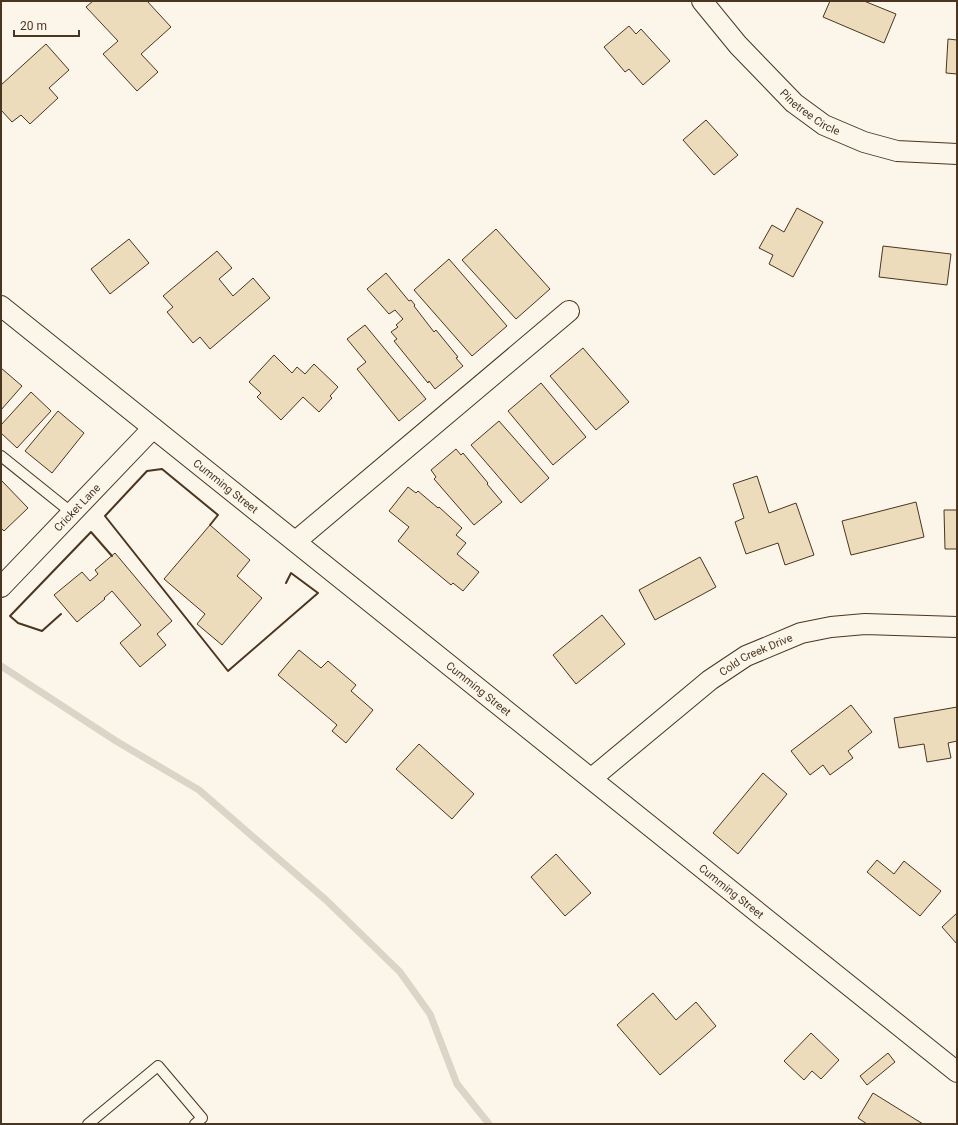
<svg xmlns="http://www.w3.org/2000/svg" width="958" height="1125" font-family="Roboto,sans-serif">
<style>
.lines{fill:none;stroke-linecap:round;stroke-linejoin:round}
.stream{stroke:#dcd4c6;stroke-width:7}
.building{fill:#ecdcbc;stroke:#4a3520}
.lane-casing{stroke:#4a3520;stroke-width:12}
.street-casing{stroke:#4a3520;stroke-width:22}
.lane{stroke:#fbf6e9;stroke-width:10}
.street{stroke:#fbf6e9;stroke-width:20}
.wall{stroke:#4a3520;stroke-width:2}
.labels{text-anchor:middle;stroke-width:3;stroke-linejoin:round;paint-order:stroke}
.street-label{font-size:11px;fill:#4a3520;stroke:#fbf6e9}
</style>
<rect width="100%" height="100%" fill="#fbf6e9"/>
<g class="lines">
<path class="stream" d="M 1,666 L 116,741 L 199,790 L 326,900 L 400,972 L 430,1014 L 457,1084 L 489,1124"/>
</g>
<g class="building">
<path d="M 93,1 L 147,1 L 171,27 L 141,54 L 158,72 L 137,91 L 103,54 L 118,41 L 86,7 Z"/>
<path d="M 830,1 L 864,1 L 896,14 L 884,43 L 823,17 Z"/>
<path d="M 629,26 L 636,34 L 641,29 L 670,61 L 643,85 L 629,69 L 625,72 L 604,47 Z"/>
<path d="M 948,39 L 957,40 L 957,74 L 946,73 Z"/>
<path d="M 46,44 L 69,70 L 49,88 L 58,98 L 30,124 L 21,115 L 12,122 L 1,110 L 1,85 Z"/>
<path d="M 706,120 L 738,155 L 714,175 L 683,140 Z"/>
<path d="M 797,208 L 823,222 L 793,277 L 769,264 L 773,255 L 759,248 L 772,225 L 784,232 Z"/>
<path d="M 496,229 L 550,289 L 516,319 L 462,260 Z"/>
<path d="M 129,239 L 149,263 L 110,294 L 91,269 Z"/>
<path d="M 883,246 L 951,254 L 947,285 L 879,277 Z"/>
<path d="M 217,251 L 232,268 L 219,279 L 233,296 L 253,278 L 270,298 L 210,349 L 200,337 L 193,343 L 167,312 L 173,307 L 163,296 Z"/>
<path d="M 449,259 L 507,326 L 472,356 L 414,290 Z"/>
<path d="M 386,273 L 409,301 L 411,300 L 415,305 L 414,306 L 434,332 L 436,330 L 458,357 L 456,358 L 463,366 L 435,389 L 429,381 L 428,383 L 394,341 L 397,339 L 391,332 L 398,327 L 396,325 L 403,319 L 395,310 L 389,314 L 367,289 Z"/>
<path d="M 365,325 L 426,399 L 399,421 L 357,369 L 366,362 L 347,339 Z"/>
<path d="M 583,348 L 629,402 L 596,430 L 550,376 Z"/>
<path d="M 274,355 L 292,373 L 297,367 L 305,374 L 314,364 L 338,387 L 330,396 L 332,398 L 319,412 L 303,397 L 281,420 L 257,397 L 261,393 L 249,382 Z"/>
<path d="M 1,368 L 22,386 L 1,410 Z"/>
<path d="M 541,383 L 586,437 L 553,465 L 508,411 Z"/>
<path d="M 31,392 L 51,411 L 17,448 L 1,433 L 1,425 Z"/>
<path d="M 58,411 L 84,433 L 52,473 L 25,451 Z"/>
<path d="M 499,421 L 549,478 L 521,503 L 471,445 Z"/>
<path d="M 456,449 L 461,455 L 463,453 L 488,483 L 487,484 L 502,502 L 474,525 L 434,479 L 436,477 L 431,470 Z"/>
<path d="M 757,476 L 769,513 L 796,503 L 814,555 L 785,565 L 778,543 L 746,554 L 735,522 L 744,518 L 733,484 Z"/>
<path d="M 1,480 L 28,508 L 4,531 L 1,528 Z"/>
<path d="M 408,487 L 416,493 L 418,491 L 438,508 L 439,507 L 462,528 L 456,535 L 466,543 L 457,554 L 479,572 L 463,591 L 453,583 L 451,585 L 398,541 L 409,527 L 389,511 Z"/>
<path d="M 916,502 L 924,537 L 851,555 L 842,521 Z"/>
<path d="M 944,510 L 957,510 L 957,549 L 945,549 Z"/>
<path d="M 210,525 L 250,560 L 237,576 L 262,598 L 222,645 L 197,624 L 205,614 L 164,579 Z"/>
<path d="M 115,553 L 172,621 L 157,634 L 166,645 L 140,667 L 120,643 L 141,625 L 112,591 L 104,598 L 105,599 L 77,622 L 54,595 L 82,572 L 90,581 L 98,574 L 95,570 Z"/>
<path d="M 700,557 L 716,587 L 655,620 L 639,590 Z"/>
<path d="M 602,615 L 625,644 L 576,684 L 553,655 Z"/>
<path d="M 299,650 L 321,668 L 328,661 L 356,685 L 351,691 L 373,710 L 346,743 L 332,731 L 337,725 L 278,675 Z"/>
<path d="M 851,705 L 872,732 L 848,751 L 853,758 L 830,775 L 823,765 L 810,775 L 791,751 Z"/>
<path d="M 957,707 L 957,741 L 948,743 L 951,758 L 927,762 L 924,744 L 899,748 L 894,718 Z"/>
<path d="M 419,744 L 474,794 L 452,819 L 396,769 Z"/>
<path d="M 763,773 L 787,794 L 738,854 L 713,833 Z"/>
<path d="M 556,854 L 591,893 L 565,916 L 531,877 Z"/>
<path d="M 877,860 L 894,874 L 904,861 L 941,891 L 920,916 L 867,872 Z"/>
<path d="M 957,913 L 957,944 L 942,927 Z"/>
<path d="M 653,993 L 676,1020 L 696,1002 L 716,1026 L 660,1075 L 617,1025 Z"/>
<path d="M 811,1033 L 839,1060 L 821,1079 L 812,1071 L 804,1080 L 784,1061 Z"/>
<path d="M 888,1053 L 895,1062 L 867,1085 L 860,1076 Z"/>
<path d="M 873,1093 L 923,1124 L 867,1124 L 858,1118 Z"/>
</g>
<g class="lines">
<defs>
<g id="lane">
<path d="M 1,456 L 72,513"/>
<path d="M 88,1124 L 158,1066 L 202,1118 L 195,1124"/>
</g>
<g id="street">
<path id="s1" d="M 702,1 L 738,45 L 794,103 L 824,125 L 864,142 L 897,151 L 957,154"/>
<path id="s2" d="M 1,306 L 957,1072"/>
<path d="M 296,541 L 569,311"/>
<path id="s3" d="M 1,587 L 153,428"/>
<path id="s4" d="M 592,778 L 710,680 L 746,656 L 801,633 L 831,627 L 865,624 L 957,627"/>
</g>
</defs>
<use href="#lane" class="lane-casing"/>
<use href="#street" class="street-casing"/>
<use href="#lane" class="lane"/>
<use href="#street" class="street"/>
<g class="wall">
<path d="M 210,525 L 218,515 L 162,469 L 147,471 L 105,516 L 228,671 L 318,593 L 291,573 L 286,583"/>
<path d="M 61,614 L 42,631 L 18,623 L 10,616 L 91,532 L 112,556"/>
</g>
</g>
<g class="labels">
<g class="street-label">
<text dy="4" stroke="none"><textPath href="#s1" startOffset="156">Pinetree Circle</textPath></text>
<text dy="4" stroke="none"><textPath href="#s2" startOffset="288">Cumming Street</textPath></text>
<text dy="4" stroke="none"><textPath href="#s3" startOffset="110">Cricket Lane</textPath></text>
<text dy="4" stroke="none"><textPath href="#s4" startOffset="206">Cold Creek Drive</textPath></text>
<text dy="4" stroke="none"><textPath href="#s2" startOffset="612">Cumming Street</textPath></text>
<text dy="4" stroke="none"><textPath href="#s2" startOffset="936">Cumming Street</textPath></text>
</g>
</g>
<rect width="958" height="1125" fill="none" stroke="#4a3520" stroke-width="4"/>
<path d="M14 30v6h65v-6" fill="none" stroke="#4a3520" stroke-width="2"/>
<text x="20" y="30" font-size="12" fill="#4a3520" stroke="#fbf6e9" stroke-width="3" paint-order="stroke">20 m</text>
</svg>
